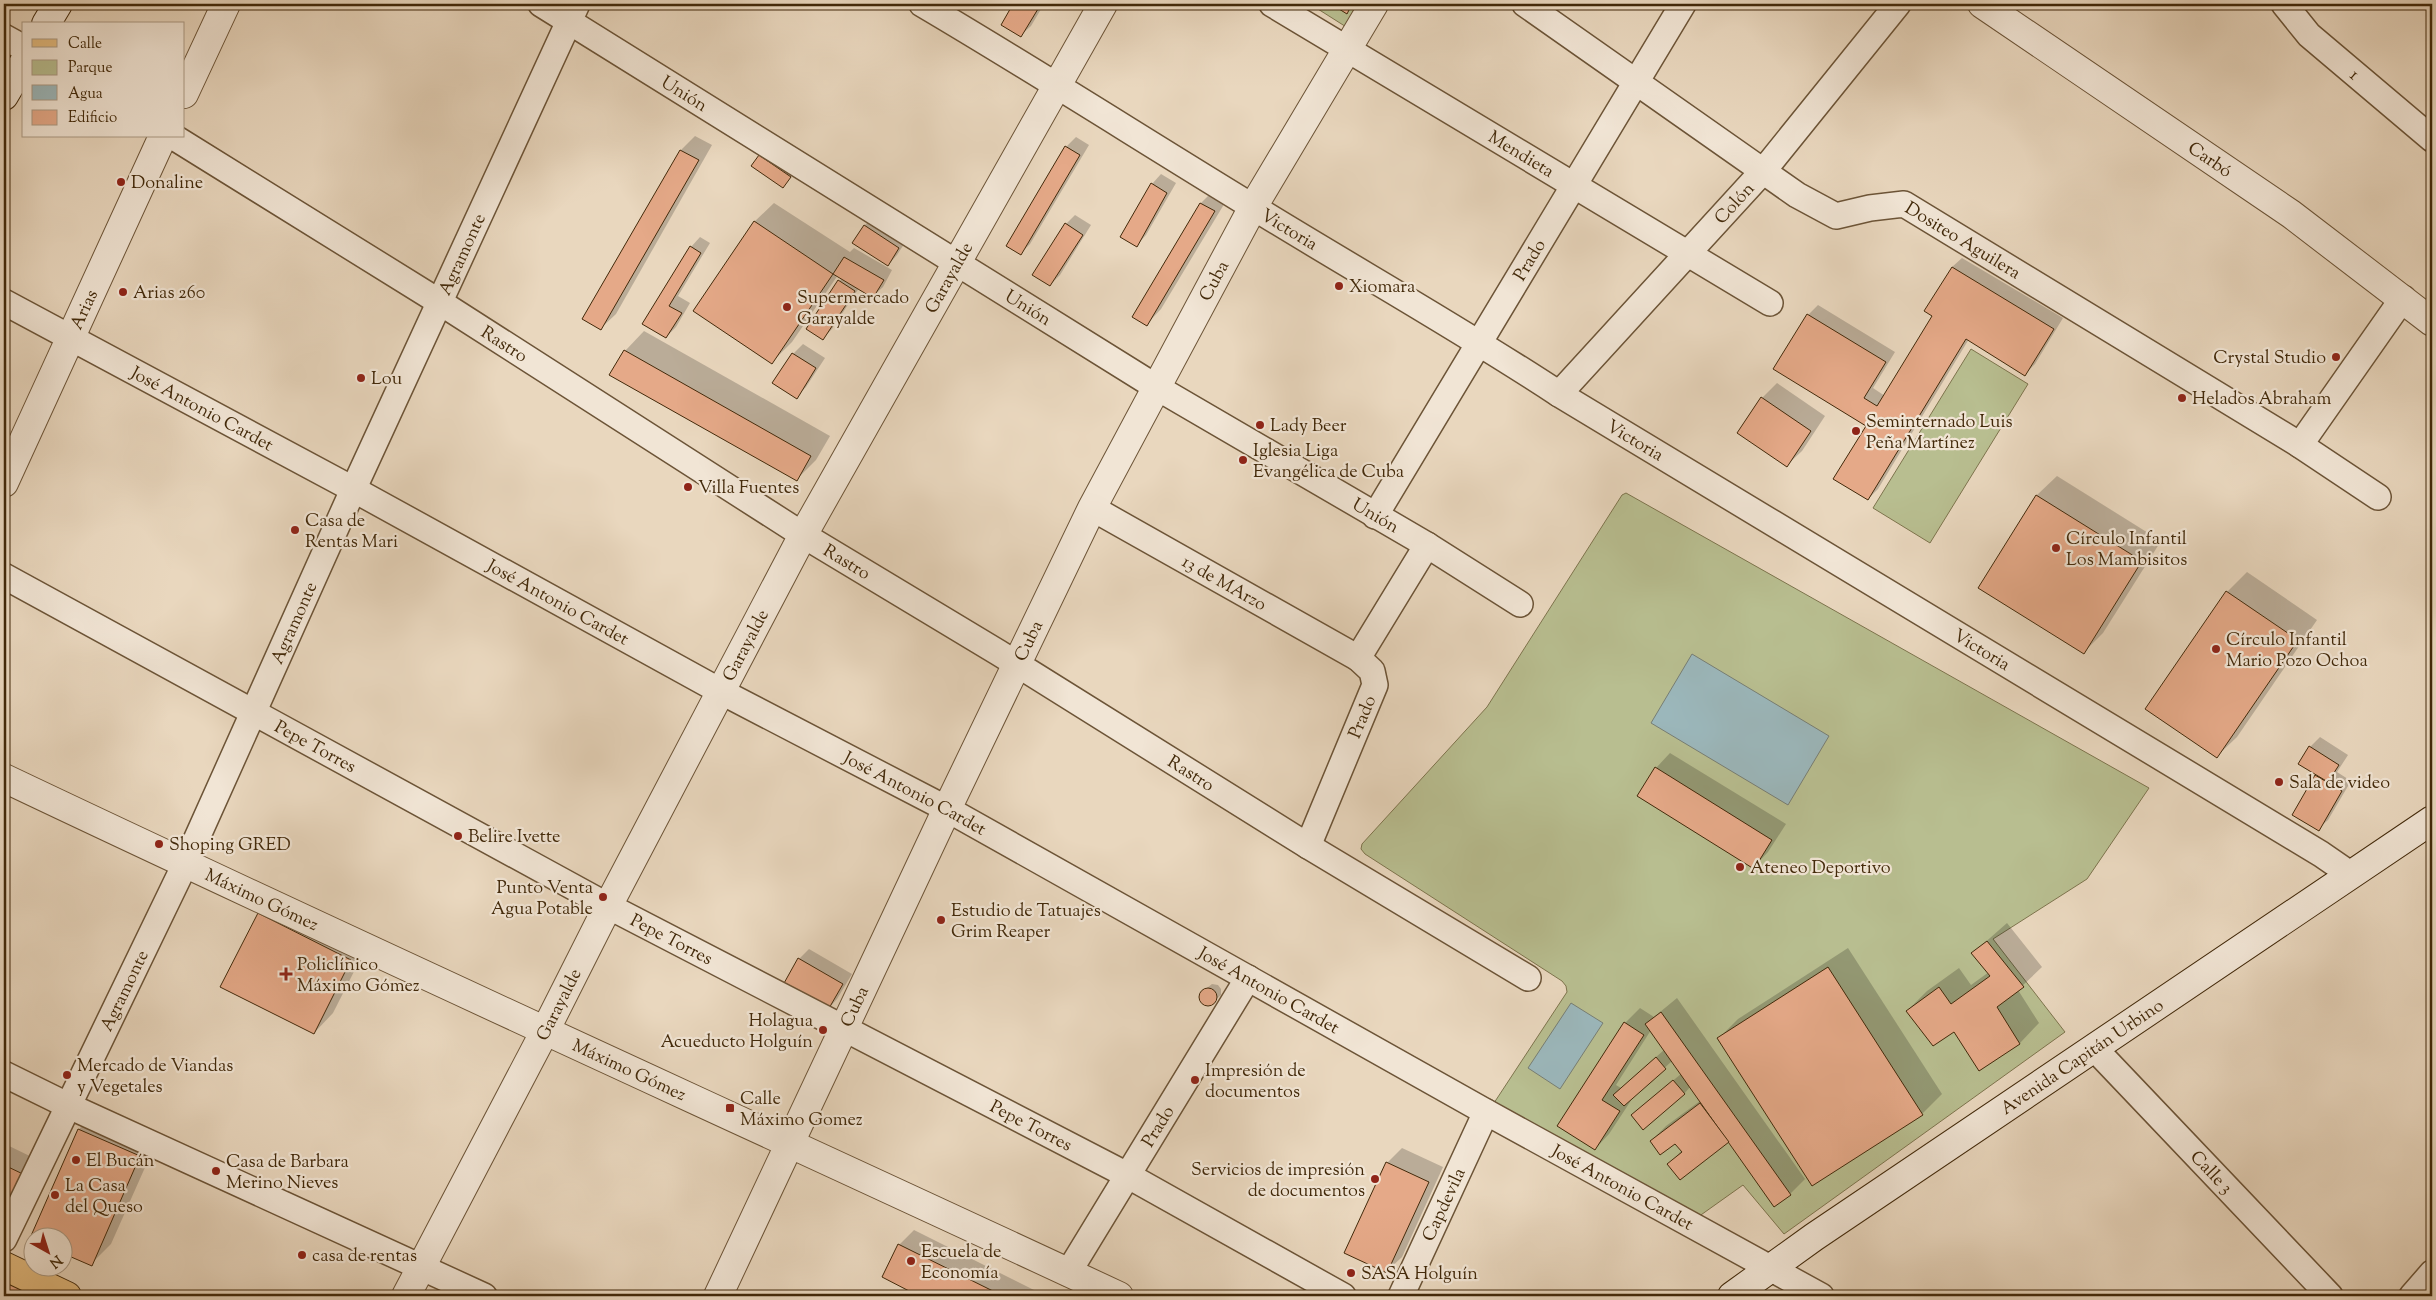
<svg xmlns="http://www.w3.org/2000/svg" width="2436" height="1300" font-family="'Sorts Mill Goudy',serif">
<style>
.green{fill:#b8be90;stroke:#7d744d}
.water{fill:#9bb7bb;stroke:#777e74}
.shadow{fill:#0003;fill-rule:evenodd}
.building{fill:#e5a988;stroke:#42290a}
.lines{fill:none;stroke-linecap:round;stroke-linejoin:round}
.minor-casing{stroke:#6c5437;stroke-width:28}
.tertiary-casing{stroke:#6c5437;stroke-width:30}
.secondary-casing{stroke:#42290a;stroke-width:30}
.primary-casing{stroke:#42290a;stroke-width:30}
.minor{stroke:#f1e5d5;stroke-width:25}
.tertiary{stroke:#f1e5d5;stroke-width:28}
.secondary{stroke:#f1e5d5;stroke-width:28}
.primary{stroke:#e4bc7f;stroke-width:28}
.poi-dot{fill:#8f2418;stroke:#f1e5d5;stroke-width:2}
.labels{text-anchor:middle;stroke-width:4.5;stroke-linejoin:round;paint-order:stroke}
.street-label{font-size:18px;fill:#42290a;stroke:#f1e5d5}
.poi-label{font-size:18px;fill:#42290a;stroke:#f1e5d5;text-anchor:start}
</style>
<rect width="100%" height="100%" fill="#e9d7be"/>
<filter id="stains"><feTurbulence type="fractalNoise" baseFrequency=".004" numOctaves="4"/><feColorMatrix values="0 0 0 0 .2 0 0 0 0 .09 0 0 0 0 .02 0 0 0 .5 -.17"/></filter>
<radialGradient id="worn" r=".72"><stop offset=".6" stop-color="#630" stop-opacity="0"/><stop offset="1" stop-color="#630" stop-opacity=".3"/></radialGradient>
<g class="green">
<path d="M 1310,4 L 1366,4 L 1351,30 Z"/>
<path d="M 1971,349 L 2028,384 L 1930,543 L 1873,508 Z"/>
<path d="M 1626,493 L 2149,788 L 2087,879 L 1993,939 L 2065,1032 L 1784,1234 L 1743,1185 L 1691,1222 L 1492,1106 L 1567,992 L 1566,986 L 1562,981 L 1365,854 L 1361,849 L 1362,844 L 1487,707 L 1622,495 Z"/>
</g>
<g class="water">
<path d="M 1692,654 L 1829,736 L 1788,805 L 1651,723 Z"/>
<path d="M 1571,1003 L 1603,1023 L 1560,1089 L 1528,1068 Z"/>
</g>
<g class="shadow">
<path d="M 1015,4 L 1044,4 L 1031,26 L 1021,35 L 1002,24 Z"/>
<path d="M 695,136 L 712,145 L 616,314 L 601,328 L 584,319 L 681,150 Z"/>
<path d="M 1076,137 L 1089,145 L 1030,244 L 1021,253 L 1066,147 Z"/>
<path d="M 769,146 L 800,166 L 783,187 L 752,166 Z"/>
<path d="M 1161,174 L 1176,183 L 1146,235 L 1137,245 L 1152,184 Z"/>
<path d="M 1215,189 L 1229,196 L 1161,309 L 1147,324 L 1201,203 Z"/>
<path d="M 774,203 L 850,252 L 854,248 L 892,270 L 883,287 L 873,296 L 859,288 L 832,329 L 823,338 L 839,281 L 842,278 L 838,275 L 792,342 L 772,362 L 754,222 Z"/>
<path d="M 1075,215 L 1091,225 L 1060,275 L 1050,285 L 1066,224 Z"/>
<path d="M 874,216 L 908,238 L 897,255 L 888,265 L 864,226 Z"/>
<path d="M 700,237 L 710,243 L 678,296 L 690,303 L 676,327 L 666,337 L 644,324 L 691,247 Z"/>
<path d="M 1962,258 L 2063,318 L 2035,364 L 2025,374 L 1969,339 L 1878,489 L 1868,499 L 1868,425 L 1808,315 L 1818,305 L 1895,352 L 1873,388 L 1885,396 L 1934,315 L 1952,267 Z"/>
<path d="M 644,331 L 830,436 L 816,460 L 796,480 L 625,351 Z"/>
<path d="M 803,344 L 825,358 L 806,387 L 796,397 L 774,383 L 793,354 Z"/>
<path d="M 1777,383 L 1825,416 L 1802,451 L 1787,465 L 1762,398 Z"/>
<path d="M 2057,476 L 2161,541 L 2103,633 L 2084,652 L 1979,587 L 2037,495 Z"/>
<path d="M 2247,572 L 2317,620 L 2237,737 L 2217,756 L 2147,708 L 2227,592 Z"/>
<path d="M 2320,737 L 2348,755 L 2337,772 L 2351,781 L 2328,820 L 2318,829 L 2293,815 L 2318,774 L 2300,763 L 2310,747 Z"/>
<path d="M 1670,753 L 1786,824 L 1768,852 L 1754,867 L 1656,768 Z"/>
<path d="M 279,894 L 370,940 L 333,1013 L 314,1033 L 259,914 Z"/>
<path d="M 2007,923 L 2042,967 L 2018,990 L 2039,1023 L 2020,1043 L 1979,1069 L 1954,1030 L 1907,1011 L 1927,991 L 1959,968 L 1971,985 L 1989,972 L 1973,953 Z"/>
<path d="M 1848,948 L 1942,1094 L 1922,1114 L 1812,1184 L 1719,1038 L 1738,1019 Z"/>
<path d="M 809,949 L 852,974 L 837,999 L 828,1009 L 799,959 Z"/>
<path d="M 1212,984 L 1218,985 L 1221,989 L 1221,995 L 1210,1005 L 1205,1005 L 1200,999 L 1202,992 Z"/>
<path d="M 1677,998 L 1805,1179 L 1790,1194 L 1775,1205 L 1729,1140 L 1669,1164 L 1682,1150 L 1676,1142 L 1651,1141 L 1666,1126 L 1700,1101 L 1690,1087 L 1684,1094 L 1642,1106 L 1681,1074 L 1672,1061 L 1634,1096 L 1609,1134 L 1595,1149 L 1559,1126 L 1625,1023 L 1640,1008 L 1654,1017 ZM 1651,1030 L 1664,1050 L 1621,1088 L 1616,1085 Z"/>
<path d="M 99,1110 L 159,1136 L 111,1244 L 91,1264 L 62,1238 L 31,1238 L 79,1129 Z"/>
<path d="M 4,1132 L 9,1135 L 5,1144 L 38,1160 L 4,1230 Z"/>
<path d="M 1402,1148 L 1443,1167 L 1402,1257 L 1387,1271 L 1387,1163 Z"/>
<path d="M 914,1230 L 1046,1296 L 911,1296 L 913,1291 L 883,1277 L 899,1245 Z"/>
<path d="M 22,1264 L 87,1296 L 4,1296 L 4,1286 L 8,1279 Z"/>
</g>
<g class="building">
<path d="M 1013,4 L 1041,4 L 1021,37 L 1001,25 Z"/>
<path d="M 1331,4 L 1352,4 L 1347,14 Z"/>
<path d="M 1065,146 L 1080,155 L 1021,255 L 1006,246 Z"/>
<path d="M 680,150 L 699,160 L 601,330 L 582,319 Z"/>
<path d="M 759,155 L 791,177 L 783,188 L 751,166 Z"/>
<path d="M 1151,183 L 1167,193 L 1137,247 L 1120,237 Z"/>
<path d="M 1200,203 L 1215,211 L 1147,326 L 1132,317 Z"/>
<path d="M 754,221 L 833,274 L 772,364 L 693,311 Z"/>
<path d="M 1065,223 L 1083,235 L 1050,286 L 1032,275 Z"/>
<path d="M 864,225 L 899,248 L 888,266 L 852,243 Z"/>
<path d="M 690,246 L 701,253 L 669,306 L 682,313 L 666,338 L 642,324 Z"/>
<path d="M 844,257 L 884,280 L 873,298 L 833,274 Z"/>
<path d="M 1952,267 L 2054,329 L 2025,376 L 1966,339 L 1868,500 L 1833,479 L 1866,426 L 1773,369 L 1807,314 L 1886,362 L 1864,398 L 1877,406 L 1932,316 L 1924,311 Z"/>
<path d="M 838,280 L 855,291 L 823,340 L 806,329 Z"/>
<path d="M 624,350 L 811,456 L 797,481 L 609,375 Z"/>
<path d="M 792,353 L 816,368 L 797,399 L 772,383 Z"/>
<path d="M 1761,397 L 1811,431 L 1787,467 L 1737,433 Z"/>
<path d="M 2036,495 L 2142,561 L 2084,654 L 1978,588 Z"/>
<path d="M 2226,591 L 2298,640 L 2217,758 L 2145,709 Z"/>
<path d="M 2309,746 L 2339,765 L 2328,782 L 2298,764 Z"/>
<path d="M 1655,767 L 1772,840 L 1754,869 L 1637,796 Z"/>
<path d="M 2315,775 L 2342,791 L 2319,831 L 2292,815 Z"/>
<path d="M 258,913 L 351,960 L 314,1034 L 220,987 Z"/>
<path d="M 1987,941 L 2024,987 L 1997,1007 L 2020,1044 L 1979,1071 L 1954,1032 L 1933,1046 L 1906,1011 L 1939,987 L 1951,1004 L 1990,976 L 1971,953 Z"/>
<path d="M 798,958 L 843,984 L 828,1010 L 783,985 Z"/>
<path d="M 1828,967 L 1923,1115 L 1812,1186 L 1717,1038 Z"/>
<circle cx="1208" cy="997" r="9"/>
<path d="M 1661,1012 L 1791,1195 L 1774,1207 L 1645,1024 Z"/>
<path d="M 1624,1022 L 1644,1035 L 1602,1100 L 1620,1111 L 1595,1150 L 1557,1126 Z"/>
<path d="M 1656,1057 L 1666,1069 L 1624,1106 L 1613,1095 Z"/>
<path d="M 1673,1080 L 1685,1094 L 1643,1130 L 1631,1115 Z"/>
<path d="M 1700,1103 L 1729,1142 L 1680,1180 L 1667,1164 L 1682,1152 L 1675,1144 L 1660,1155 L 1650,1141 Z"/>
<path d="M 78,1129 L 140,1156 L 92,1266 L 62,1253 L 62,1238 L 30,1238 Z"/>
<path d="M 1386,1162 L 1429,1182 L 1387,1273 L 1344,1253 Z"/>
<path d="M 4,1165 L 25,1175 L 4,1217 Z"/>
<path d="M 898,1244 L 1003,1296 L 909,1296 L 911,1292 L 882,1277 Z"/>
<path d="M 7,1278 L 43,1296 L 4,1296 L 4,1283 Z"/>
</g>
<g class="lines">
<defs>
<g id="minor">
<path id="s1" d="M 541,4 L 1156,387 L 1427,545 L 1520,604"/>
<path id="s2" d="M 922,4 C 1034,70 1143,140 1253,207 C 1355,270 1459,328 1559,394 L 2321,854 L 2350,874"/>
<path id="s3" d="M 1272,4 L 1770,303"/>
<path id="s4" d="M 1525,4 L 1797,195 L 1836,216 L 1870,208 L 1904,204 L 2300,445 L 2378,497"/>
<path id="s5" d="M 2284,4 L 2309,35 L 2432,139"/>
<path d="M 4,37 L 24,48"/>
<path id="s6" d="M 172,136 L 441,303 L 803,535 L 999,653 L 1308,846 L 1528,978"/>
<path id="s7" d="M 4,302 L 362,494 L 720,691 L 947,809 L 1486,1112 L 1821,1296"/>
<path id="s8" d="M 1559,394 L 1764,170 L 1898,4"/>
<path d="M 2300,445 L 2403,298"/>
<path id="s9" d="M 1092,508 L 1358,658"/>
<path id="s10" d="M 1375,516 L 1683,4"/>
<path id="s11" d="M 4,576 L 608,906 L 1127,1175 L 1343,1296"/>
<path id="s12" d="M 1308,846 L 1375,685 L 1372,671 L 1358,658 L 1427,545"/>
<path id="s13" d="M 2094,1048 L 2330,1296"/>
<path d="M 4,1074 L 69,1106 L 484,1296"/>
<path id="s14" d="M 4,1239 L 188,858 L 353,490 L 577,4"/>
<path id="s15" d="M 1068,1273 L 1248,978"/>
<path id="s16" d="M 1401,1296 L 1486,1112"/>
<path d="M 2412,1296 L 2432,1273"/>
</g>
<g id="tertiary">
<path id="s17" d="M 1982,4 L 2291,214 L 2432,322"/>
<path d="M 184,94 L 226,4"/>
<path id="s18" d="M 4,483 L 163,136"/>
<path id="s19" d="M 4,778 C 374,954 748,1123 1119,1296"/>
<path id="s20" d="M 406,1296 L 546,1029 L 608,906 L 803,535 L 1103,4"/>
<path id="s21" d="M 718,1296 L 947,809 L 1092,508 L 1253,207 L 1374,4"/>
</g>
<g id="secondary">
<path d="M 46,24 L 58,4"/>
<path d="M 4,96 L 24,62"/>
<path id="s22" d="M 1732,1296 L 1814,1237 L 2432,820"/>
</g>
<path id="primary" d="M 4,1266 L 67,1296"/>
</defs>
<use href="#minor" class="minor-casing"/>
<use href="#tertiary" class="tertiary-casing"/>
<use href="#secondary" class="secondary-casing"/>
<use href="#primary" class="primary-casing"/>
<use href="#minor" class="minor"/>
<use href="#tertiary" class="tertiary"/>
<use href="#secondary" class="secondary"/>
<use href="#primary" class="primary"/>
</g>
<g class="poi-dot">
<circle cx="121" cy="182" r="5"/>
<circle cx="1339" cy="286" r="5"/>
<circle cx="123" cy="292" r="5"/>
<circle cx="787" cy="307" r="5"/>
<circle cx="2336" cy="357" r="5"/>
<circle cx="361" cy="378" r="5"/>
<circle cx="2182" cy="398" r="5"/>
<circle cx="1260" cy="425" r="5"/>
<circle cx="1856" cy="431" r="5"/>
<circle cx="1243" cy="460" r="5"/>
<circle cx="688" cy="487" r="5"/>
<circle cx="295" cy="530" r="5"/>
<circle cx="2056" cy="548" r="5"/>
<circle cx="2216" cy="649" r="5"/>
<circle cx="2279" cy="782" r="5"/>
<circle cx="458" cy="836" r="5"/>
<circle cx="159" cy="844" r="5"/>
<circle cx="1740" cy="867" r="5"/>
<circle cx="603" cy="897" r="5"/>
<circle cx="941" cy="920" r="5"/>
<path d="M283.5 966.5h5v5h5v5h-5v5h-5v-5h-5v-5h5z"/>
<circle cx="823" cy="1030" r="5"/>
<circle cx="67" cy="1075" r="5"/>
<circle cx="1195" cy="1080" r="5"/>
<rect x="725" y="1103" width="10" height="10" rx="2.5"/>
<circle cx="76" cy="1160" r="5"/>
<circle cx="216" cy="1171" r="5"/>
<circle cx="1375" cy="1179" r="5"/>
<circle cx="55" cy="1195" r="5"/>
<circle cx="302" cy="1255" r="5"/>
<circle cx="911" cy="1261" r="5"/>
<circle cx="1351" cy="1273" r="5"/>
</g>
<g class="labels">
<g class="street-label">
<text dy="6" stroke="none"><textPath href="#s5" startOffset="100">1</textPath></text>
<text dy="6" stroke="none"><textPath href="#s1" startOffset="169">Unión</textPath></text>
<text dy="6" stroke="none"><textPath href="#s3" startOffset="291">Mendieta</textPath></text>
<text dy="6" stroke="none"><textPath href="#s17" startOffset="276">Carbó</textPath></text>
<text dy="6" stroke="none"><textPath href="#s8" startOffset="259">Colón</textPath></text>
<text dy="6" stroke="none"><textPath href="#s2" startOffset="431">Victoria</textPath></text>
<text dy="6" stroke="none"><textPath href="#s4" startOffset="515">Dositeo Aguilera</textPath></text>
<text dy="6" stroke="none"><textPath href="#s14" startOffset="1086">Agramonte</textPath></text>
<text dy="6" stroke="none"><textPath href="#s10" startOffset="299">Prado</textPath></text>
<text dy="6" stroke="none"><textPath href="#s20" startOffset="1154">Garayalde</textPath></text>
<text dy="6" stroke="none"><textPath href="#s21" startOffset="1130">Cuba</textPath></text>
<text dy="6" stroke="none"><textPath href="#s1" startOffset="574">Unión</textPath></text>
<text dy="6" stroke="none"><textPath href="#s18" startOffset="191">Arias</textPath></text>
<text dy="6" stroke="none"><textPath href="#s6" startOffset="392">Rastro</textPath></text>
<text dy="6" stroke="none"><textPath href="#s7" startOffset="225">José Antonio Cardet</textPath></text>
<text dy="6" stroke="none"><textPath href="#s2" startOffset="836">Victoria</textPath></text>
<text dy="6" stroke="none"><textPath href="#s1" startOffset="979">Unión</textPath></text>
<text dy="6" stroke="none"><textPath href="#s6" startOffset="798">Rastro</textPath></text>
<text dy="6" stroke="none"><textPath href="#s9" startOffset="152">13 de MArzo</textPath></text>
<text dy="6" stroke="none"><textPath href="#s7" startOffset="630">José Antonio Cardet</textPath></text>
<text dy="6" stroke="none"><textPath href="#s14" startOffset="681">Agramonte</textPath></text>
<text dy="6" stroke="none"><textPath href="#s21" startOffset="725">Cuba</textPath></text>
<text dy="6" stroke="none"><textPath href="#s20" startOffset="734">Garayalde</textPath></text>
<text dy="6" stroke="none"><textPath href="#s2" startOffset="1241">Victoria</textPath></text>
<text dy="6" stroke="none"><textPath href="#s12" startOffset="140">Prado</textPath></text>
<text dy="6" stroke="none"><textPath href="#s11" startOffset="355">Pepe Torres</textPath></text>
<text dy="6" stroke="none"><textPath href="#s6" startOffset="1202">Rastro</textPath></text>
<text dy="6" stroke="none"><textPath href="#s7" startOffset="1035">José Antonio Cardet</textPath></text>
<text dy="6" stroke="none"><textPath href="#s19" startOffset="285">Máximo Gómez</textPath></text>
<text dy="6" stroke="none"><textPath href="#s11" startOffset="760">Pepe Torres</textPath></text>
<text dy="6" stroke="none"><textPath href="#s7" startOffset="1440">José Antonio Cardet</textPath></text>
<text dy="6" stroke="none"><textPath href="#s14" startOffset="276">Agramonte</textPath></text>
<text dy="6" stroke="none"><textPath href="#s20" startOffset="329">Garayalde</textPath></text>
<text dy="6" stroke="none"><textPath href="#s21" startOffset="320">Cuba</textPath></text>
<text dy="6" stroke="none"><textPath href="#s22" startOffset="424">Avenida Capitán Urbino</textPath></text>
<text dy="6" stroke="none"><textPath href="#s19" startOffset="690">Máximo Gómez</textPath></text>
<text dy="6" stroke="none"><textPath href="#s11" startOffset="1165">Pepe Torres</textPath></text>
<text dy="6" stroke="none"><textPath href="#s15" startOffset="172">Prado</textPath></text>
<text dy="6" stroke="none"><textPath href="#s13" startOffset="171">Calle 3</textPath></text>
<text dy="6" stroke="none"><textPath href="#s7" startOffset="1845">José Antonio Cardet</textPath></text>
<text dy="6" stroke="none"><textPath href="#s16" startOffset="101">Capdevila</textPath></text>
</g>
<g class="poi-label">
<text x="131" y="188">Donaline</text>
<text x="1349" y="292">Xiomara</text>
<text x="133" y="298">Arias 260</text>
<text x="797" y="303">Supermercado<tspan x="797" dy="21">Garayalde</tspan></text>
<text x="2326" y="363" text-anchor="end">Crystal Studio</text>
<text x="371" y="384">Lou</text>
<text x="2192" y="404">Helados Abraham</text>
<text x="1866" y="427">Seminternado Luis<tspan x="1866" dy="21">Peña Martínez</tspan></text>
<text x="1270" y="431">Lady Beer</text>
<text x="1253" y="456">Iglesia Liga<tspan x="1253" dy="21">Evangélica de Cuba</tspan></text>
<text x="698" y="493">Villa Fuentes</text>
<text x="305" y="526">Casa de<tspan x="305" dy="21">Rentas Mari</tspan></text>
<text x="2066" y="544">Círculo Infantil<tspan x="2066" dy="21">Los Mambisitos</tspan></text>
<text x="2226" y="645">Círculo Infantil<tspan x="2226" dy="21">Mario Pozo Ochoa</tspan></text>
<text x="2289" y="788">Sala de video</text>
<text x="468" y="842">Belire Ivette</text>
<text x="169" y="850">Shoping GRED</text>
<text x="1750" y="873">Ateneo Deportivo</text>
<text x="593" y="893" text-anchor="end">Punto Venta<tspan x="593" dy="21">Agua Potable</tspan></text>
<text x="951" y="916">Estudio de Tatuajes<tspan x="951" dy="21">Grim Reaper</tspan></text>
<text x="297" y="970">Policlínico<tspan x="297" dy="21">Máximo Gómez</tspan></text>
<text x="813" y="1026" text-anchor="end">Holagua<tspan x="813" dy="21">Acueducto Holguín</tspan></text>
<text x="77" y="1071">Mercado de Viandas<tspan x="77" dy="21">y Vegetales</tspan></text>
<text x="1205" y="1076">Impresión de<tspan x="1205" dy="21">documentos</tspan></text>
<text x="740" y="1104">Calle<tspan x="740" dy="21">Máximo Gomez</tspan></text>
<text x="86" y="1166">El Bucán</text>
<text x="226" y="1167">Casa de Barbara<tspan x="226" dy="21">Merino Nieves</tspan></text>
<text x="1365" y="1175" text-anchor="end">Servicios de impresión<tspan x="1365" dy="21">de documentos</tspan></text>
<text x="65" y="1191">La Casa<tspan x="65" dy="21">del Queso</tspan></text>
<text x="921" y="1257">Escuela de<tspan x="921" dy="21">Economía</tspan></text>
<text x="312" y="1261">casa de rentas</text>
<text x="1361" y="1279">SASA Holguín</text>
</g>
</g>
<rect width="2436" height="1300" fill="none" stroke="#e9d7be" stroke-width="20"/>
<rect x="5" y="5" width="2426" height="1290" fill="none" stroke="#42290a" stroke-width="2.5"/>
<rect x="10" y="10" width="2416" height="1280" fill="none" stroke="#42290a"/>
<rect x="22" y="22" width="162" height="115" fill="#f1e5d5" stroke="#ab9a84"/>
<rect x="32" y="39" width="25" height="8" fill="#e4bc7f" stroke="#ab9a84"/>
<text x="68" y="48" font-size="15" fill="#42290a">Calle</text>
<rect x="32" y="60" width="25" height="15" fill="#b8be90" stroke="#ab9a84"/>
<text x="68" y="72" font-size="15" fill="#42290a">Parque</text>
<rect x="32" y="85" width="25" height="15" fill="#9bb7bb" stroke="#ab9a84"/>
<text x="68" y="98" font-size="15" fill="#42290a">Agua</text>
<rect x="32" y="110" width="25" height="15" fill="#e5a988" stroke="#ab9a84"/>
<text x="68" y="122" font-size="15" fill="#42290a">Edificio</text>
<g transform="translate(48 1252) rotate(141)"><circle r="24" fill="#f1e5d5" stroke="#ab9a84"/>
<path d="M0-4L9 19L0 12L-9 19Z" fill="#8f2418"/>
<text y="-8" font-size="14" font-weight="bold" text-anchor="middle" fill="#42290a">N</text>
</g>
<rect width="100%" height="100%" filter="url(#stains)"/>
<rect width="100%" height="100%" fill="url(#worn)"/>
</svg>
